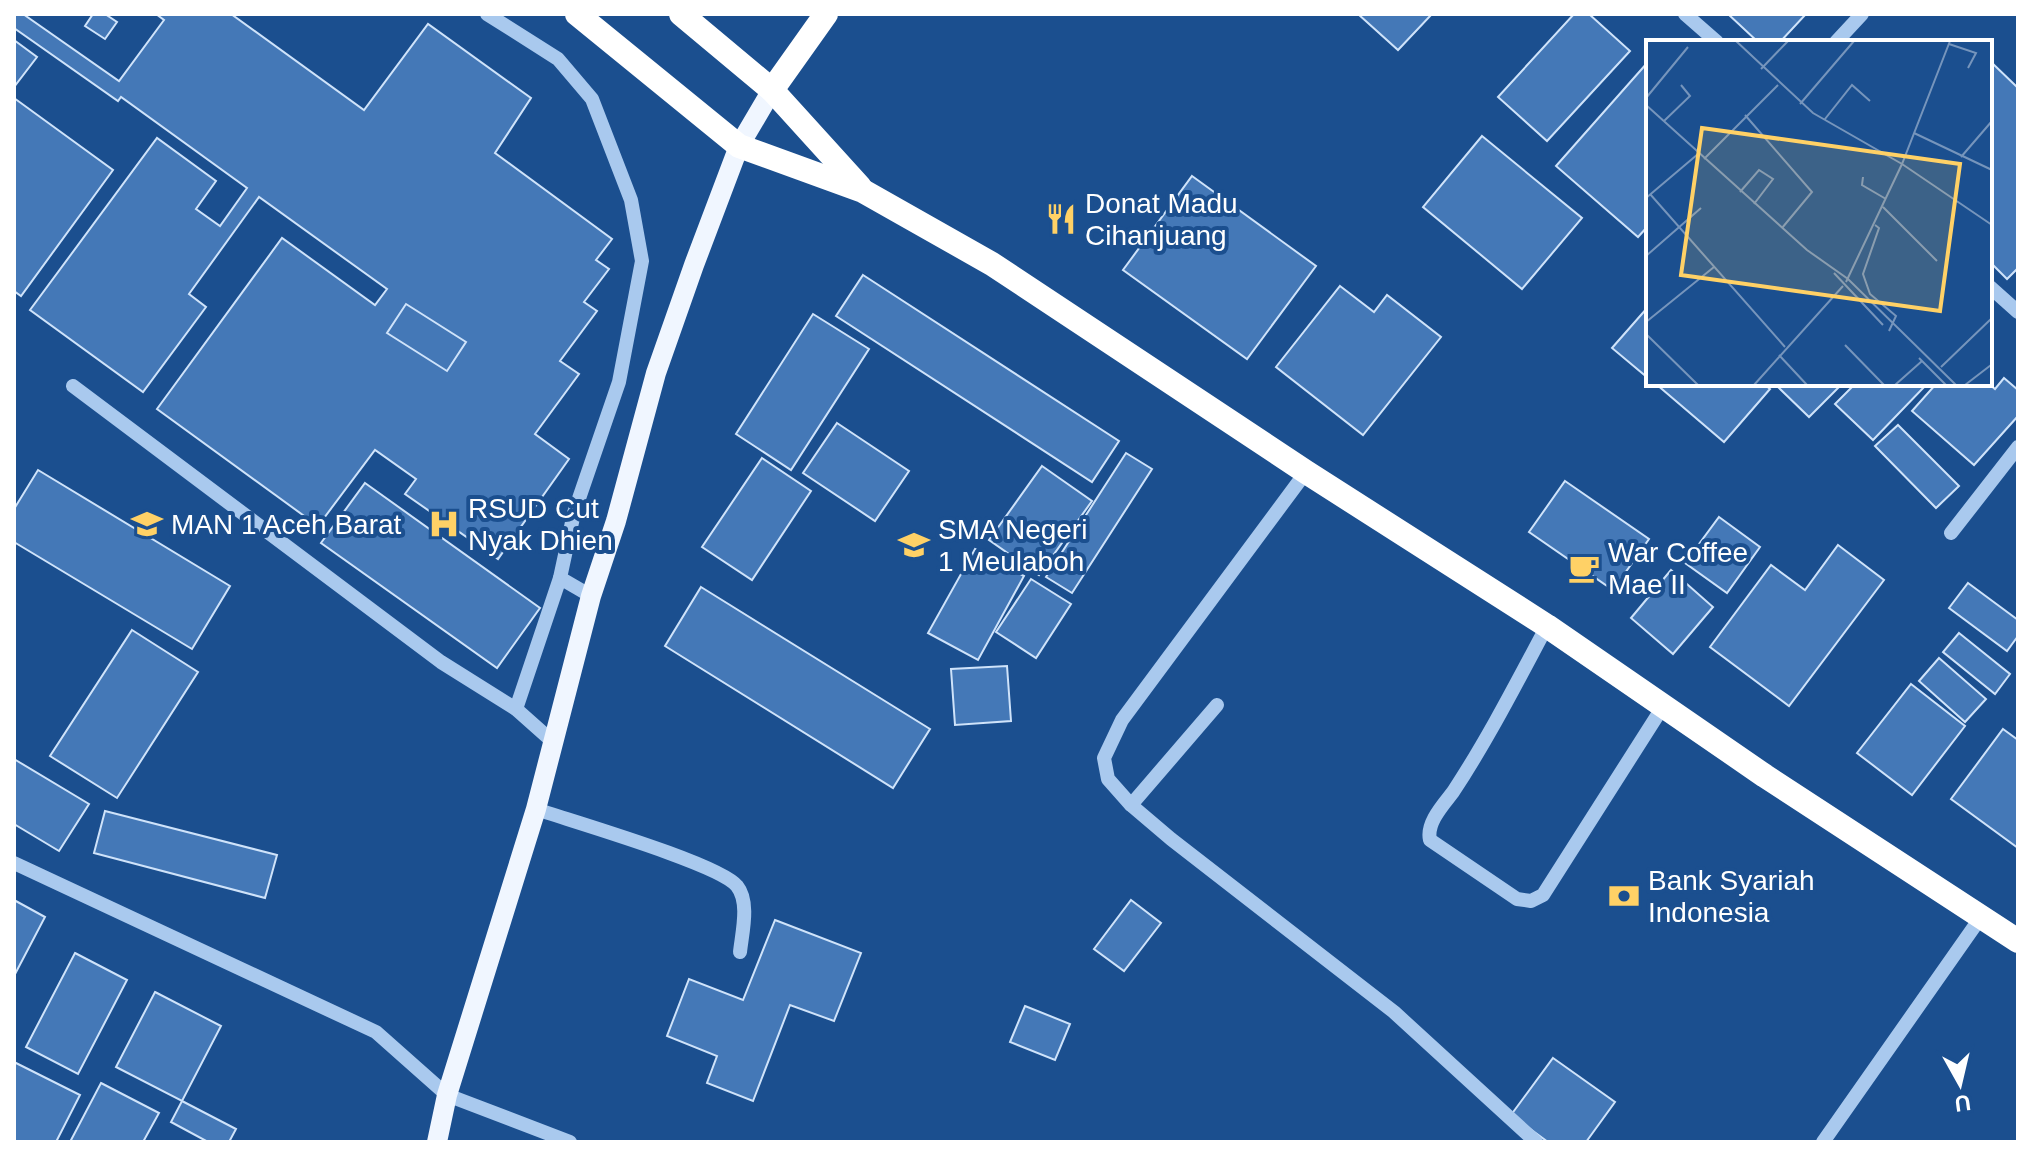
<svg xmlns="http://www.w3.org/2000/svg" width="2032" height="1156" font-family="Helvetica,sans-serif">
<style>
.building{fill:#4478b7;stroke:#cfe3fa;stroke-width:2}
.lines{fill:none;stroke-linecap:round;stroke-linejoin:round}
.minor{stroke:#a9c9ee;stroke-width:14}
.major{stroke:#f0f6ff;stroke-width:20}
.highway{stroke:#fff;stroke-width:24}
.labels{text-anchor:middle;stroke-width:8;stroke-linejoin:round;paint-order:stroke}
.poi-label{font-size:28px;fill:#fff;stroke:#1b4f8f;text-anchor:start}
.inset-road{fill:none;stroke:#7695bc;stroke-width:2}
.view{fill:#ffd166;fill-opacity:0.15;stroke:#ffd166;stroke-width:4}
.inset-edge{fill:none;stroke:#fff;stroke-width:4}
</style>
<rect width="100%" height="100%" fill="#1b4f8f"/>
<g class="building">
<path d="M 14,14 L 23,14 L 119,81 L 164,20 L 156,14 L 231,14 L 364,110 L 428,24 L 531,98 L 495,153 L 612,239 L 596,260 L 609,269 L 584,302 L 597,311 L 560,361 L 579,374 L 535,434 L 569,459 L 498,559 L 405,494 L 416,479 L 375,450 L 318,526 L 157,409 L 282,238 L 375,305 L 387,289 L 259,197 L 189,294 L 206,307 L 143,392 L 30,310 L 157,138 L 216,181 L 196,209 L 220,226 L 247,188 L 121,97 L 118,101 L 14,28 Z"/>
<path d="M 93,14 L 105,14 L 117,22 L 105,39 L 85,26 Z"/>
<path d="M 1358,14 L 1432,14 L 1398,50 Z"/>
<path d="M 1574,14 L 1589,14 L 1630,51 L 1547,141 L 1498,97 Z"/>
<path d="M 1728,14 L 1806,14 L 1780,42 L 1758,42 Z"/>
<path d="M 14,40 L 37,57 L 14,87 Z"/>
<path d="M 1990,61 L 2018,88 L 2018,268 L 2007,279 L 1990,262 Z"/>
<path d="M 1648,62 L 1648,226 L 1638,237 L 1556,166 Z"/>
<path d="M 14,98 L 113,170 L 21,296 L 14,291 Z"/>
<path d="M 1482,136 L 1582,218 L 1522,289 L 1423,207 Z"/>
<path d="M 1192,176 L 1316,266 L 1247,359 L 1123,270 Z"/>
<path d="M 863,275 L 1119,441 L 1092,482 L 836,316 Z"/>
<path d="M 1340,286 L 1374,312 L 1387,295 L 1441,337 L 1363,435 L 1276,367 Z"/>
<path d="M 406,304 L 466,342 L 447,371 L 387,333 Z"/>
<path d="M 1648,307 L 1648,378 L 1612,348 Z"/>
<path d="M 813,314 L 869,349 L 791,470 L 736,434 Z"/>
<path d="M 2004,378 L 2018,390 L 2018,416 L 1974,465 L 1912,411 L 1936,384 L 1989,384 L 1995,389 Z"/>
<path d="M 1656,384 L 1764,384 L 1770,389 L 1724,442 Z"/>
<path d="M 1782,384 L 1842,384 L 1809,417 L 1778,387 Z"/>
<path d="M 1855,384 L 1927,384 L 1873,440 L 1835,404 Z"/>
<path d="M 837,423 L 909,471 L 875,521 L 803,473 Z"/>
<path d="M 1898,425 L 1959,486 L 1936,508 L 1875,446 Z"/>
<path d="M 1126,453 L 1152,469 L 1072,593 L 1046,577 Z"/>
<path d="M 762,458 L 811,491 L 752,580 L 702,547 Z"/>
<path d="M 1042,466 L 1092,501 L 1039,575 L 989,540 Z"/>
<path d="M 38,470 L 230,586 L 192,649 L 14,542 L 14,509 Z"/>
<path d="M 1565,481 L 1649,539 L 1613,590 L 1529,532 Z"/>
<path d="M 365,483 L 540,608 L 497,668 L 321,543 Z"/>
<path d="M 1719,517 L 1760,547 L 1727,593 L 1685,563 Z"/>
<path d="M 1838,545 L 1884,580 L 1789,706 L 1710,647 L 1771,565 L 1805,590 Z"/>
<path d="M 975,549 L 1024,576 L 978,660 L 928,633 Z"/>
<path d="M 1671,570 L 1713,607 L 1673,654 L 1631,618 Z"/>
<path d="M 1031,579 L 1071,604 L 1036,658 L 996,632 Z"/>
<path d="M 1968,583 L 2018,620 L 2018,636 L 2007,651 L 1949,608 Z"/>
<path d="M 701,587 L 930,729 L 893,788 L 665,646 Z"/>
<path d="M 132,630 L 198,672 L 117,798 L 50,756 Z"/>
<path d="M 1959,633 L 2010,674 L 1995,694 L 1943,652 Z"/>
<path d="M 1939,658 L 1986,699 L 1965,722 L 1919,681 Z"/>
<path d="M 1007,666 L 1011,721 L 955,725 L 951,669 Z"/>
<path d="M 1911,684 L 1965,726 L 1912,795 L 1857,753 Z"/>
<path d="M 2003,729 L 2018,740 L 2018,848 L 1951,799 Z"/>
<path d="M 14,759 L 89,804 L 59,851 L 14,824 Z"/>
<path d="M 105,811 L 277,855 L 265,898 L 94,853 Z"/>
<path d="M 14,900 L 45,917 L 14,976 Z"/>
<path d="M 1131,900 L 1161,923 L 1124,971 L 1094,949 Z"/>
<path d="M 775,920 L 861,953 L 834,1021 L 790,1005 L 753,1101 L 707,1083 L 717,1056 L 667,1036 L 689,979 L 743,1000 Z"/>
<path d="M 75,953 L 127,980 L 78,1074 L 26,1047 Z"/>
<path d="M 155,992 L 221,1026 L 182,1101 L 116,1067 Z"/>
<path d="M 1025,1006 L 1070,1024 L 1055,1060 L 1010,1042 Z"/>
<path d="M 1553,1058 L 1615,1102 L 1586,1142 L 1548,1142 L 1511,1115 Z"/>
<path d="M 14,1062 L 80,1095 L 56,1142 L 14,1142 Z"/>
<path d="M 101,1083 L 159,1113 L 143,1142 L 70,1142 Z"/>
<path d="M 182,1101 L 236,1129 L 229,1142 L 208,1142 L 171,1122 Z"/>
</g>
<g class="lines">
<g class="minor">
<path d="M 487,14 L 558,59 L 592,99 L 631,200 L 642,261 L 619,382 L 574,513 L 560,578 L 591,596"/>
<path d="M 1685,14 L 1717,42"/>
<path d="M 1836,42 L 1862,14"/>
<path d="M 1990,287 L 2018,312"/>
<path d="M 73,386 L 441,662 L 516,709 L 552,741"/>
<path d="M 1306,472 L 1122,720 L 1104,758 L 1108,779 L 1131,805 L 1171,839 L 1394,1012 L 1536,1142"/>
<path d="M 1951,533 L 2018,447"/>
<path d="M 1547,626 C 1517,682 1488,739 1453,792 C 1443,805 1426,823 1430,840 L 1517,899 L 1531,901 L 1543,895 L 1664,705"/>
<path d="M 516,709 L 560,578"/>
<path d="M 1131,805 L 1217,705"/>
<path d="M 536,809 C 571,821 720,864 737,886 C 750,902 742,933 740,952"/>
<path d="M 14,863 L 376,1032 L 447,1095 L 570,1142"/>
<path d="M 1823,1142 L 1981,917"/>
</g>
<path class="major" d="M 437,1142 L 447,1095 L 536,809 L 591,596 L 616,521 L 656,373 L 694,265 L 739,146 L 772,90"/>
<g class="highway">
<path d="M 577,14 L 739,146 L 863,191 L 992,264 L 1306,472 L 1547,626 L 1765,776 L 2018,941"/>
<path d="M 681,14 L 772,90 L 860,187"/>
<path d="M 772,90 L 826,14"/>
</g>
</g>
<defs>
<symbol id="restaurant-bare" viewBox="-9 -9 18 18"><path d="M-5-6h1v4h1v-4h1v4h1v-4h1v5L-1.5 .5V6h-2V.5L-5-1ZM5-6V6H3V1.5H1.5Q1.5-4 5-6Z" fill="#ffd166" stroke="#1b4f8f" stroke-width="2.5" paint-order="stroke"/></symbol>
<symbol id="school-bare" viewBox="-9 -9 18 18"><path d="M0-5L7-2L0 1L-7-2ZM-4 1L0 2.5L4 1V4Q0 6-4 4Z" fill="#ffd166" stroke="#1b4f8f" stroke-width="2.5" paint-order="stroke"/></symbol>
<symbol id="hospital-bare" viewBox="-9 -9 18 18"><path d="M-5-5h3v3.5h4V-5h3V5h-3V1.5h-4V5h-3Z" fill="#ffd166" stroke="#1b4f8f" stroke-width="2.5" paint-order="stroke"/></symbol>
<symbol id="cafe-bare" viewBox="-9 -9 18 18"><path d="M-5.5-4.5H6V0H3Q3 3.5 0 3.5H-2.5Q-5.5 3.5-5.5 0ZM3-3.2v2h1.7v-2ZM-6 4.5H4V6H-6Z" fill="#ffd166" stroke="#1b4f8f" stroke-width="2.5" paint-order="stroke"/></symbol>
<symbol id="bank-bare" viewBox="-9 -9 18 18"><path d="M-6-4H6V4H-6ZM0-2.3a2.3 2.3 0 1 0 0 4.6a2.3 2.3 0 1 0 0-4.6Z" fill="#ffd166" stroke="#1b4f8f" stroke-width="2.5" paint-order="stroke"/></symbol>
</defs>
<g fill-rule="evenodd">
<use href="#restaurant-bare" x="1039" y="197" width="44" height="44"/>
<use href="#school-bare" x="125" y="502" width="44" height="44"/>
<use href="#hospital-bare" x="422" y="502" width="44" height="44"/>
<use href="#school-bare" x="892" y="523" width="44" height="44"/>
<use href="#cafe-bare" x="1562" y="546" width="44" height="44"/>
<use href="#bank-bare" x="1602" y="874" width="44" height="44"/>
</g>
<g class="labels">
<g class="poi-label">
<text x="1085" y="213">Donat Madu<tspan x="1085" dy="32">Cihanjuang</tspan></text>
<text x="468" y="518">RSUD Cut<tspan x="468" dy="32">Nyak Dhien</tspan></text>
<text x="171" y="534">MAN 1 Aceh Barat</text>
<text x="938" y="539">SMA Negeri<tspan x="938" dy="32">1 Meulaboh</tspan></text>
<text x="1608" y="562">War Coffee<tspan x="1608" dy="32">Mae II</tspan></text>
<text x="1648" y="890">Bank Syariah<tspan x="1648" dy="32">Indonesia</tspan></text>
</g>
</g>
<g transform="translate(1646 40)">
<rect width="346" height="346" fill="#1b4f8f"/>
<path class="inset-road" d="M 90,1 L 167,73 L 256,124 L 346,185M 303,4 L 330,13 L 322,28M 115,29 L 142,1M 0,58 L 42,7M 154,64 L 208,1M 0,65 L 161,210 L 202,239 L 310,345M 99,75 L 166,152 L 136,188M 179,79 L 206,45 L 224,61M 18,81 L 44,56 L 35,45M 268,93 L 346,130M 315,117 L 346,81M 58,119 L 132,45M 217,137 L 216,145 L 240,159M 94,152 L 113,130 L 127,139 L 108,164M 4,154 L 139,307M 0,158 L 52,114M 237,167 L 291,221M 229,185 L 233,188 L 217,234 L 224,254 L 250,276 L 243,291M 0,216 L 55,168M 188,233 L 237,285M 200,242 L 256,124 L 304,1M 0,282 L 68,227M 0,294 L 52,345M 199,305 L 238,345M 133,315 L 161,345M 273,318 L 300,345M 295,327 L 346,278M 108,345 L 197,246M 249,345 L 276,321M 319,345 L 345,325"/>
<path class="view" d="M 56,88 L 314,124 L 294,271 L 35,235 Z"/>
<rect width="346" height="346" class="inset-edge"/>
</g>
<rect width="2032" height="1156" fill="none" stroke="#ffffff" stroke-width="32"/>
<g transform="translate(1960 1084) rotate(172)" stroke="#1b4f8f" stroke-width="6" paint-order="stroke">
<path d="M0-6L14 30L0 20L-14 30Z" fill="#ffffff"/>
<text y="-12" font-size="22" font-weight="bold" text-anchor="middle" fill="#ffffff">U</text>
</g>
</svg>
